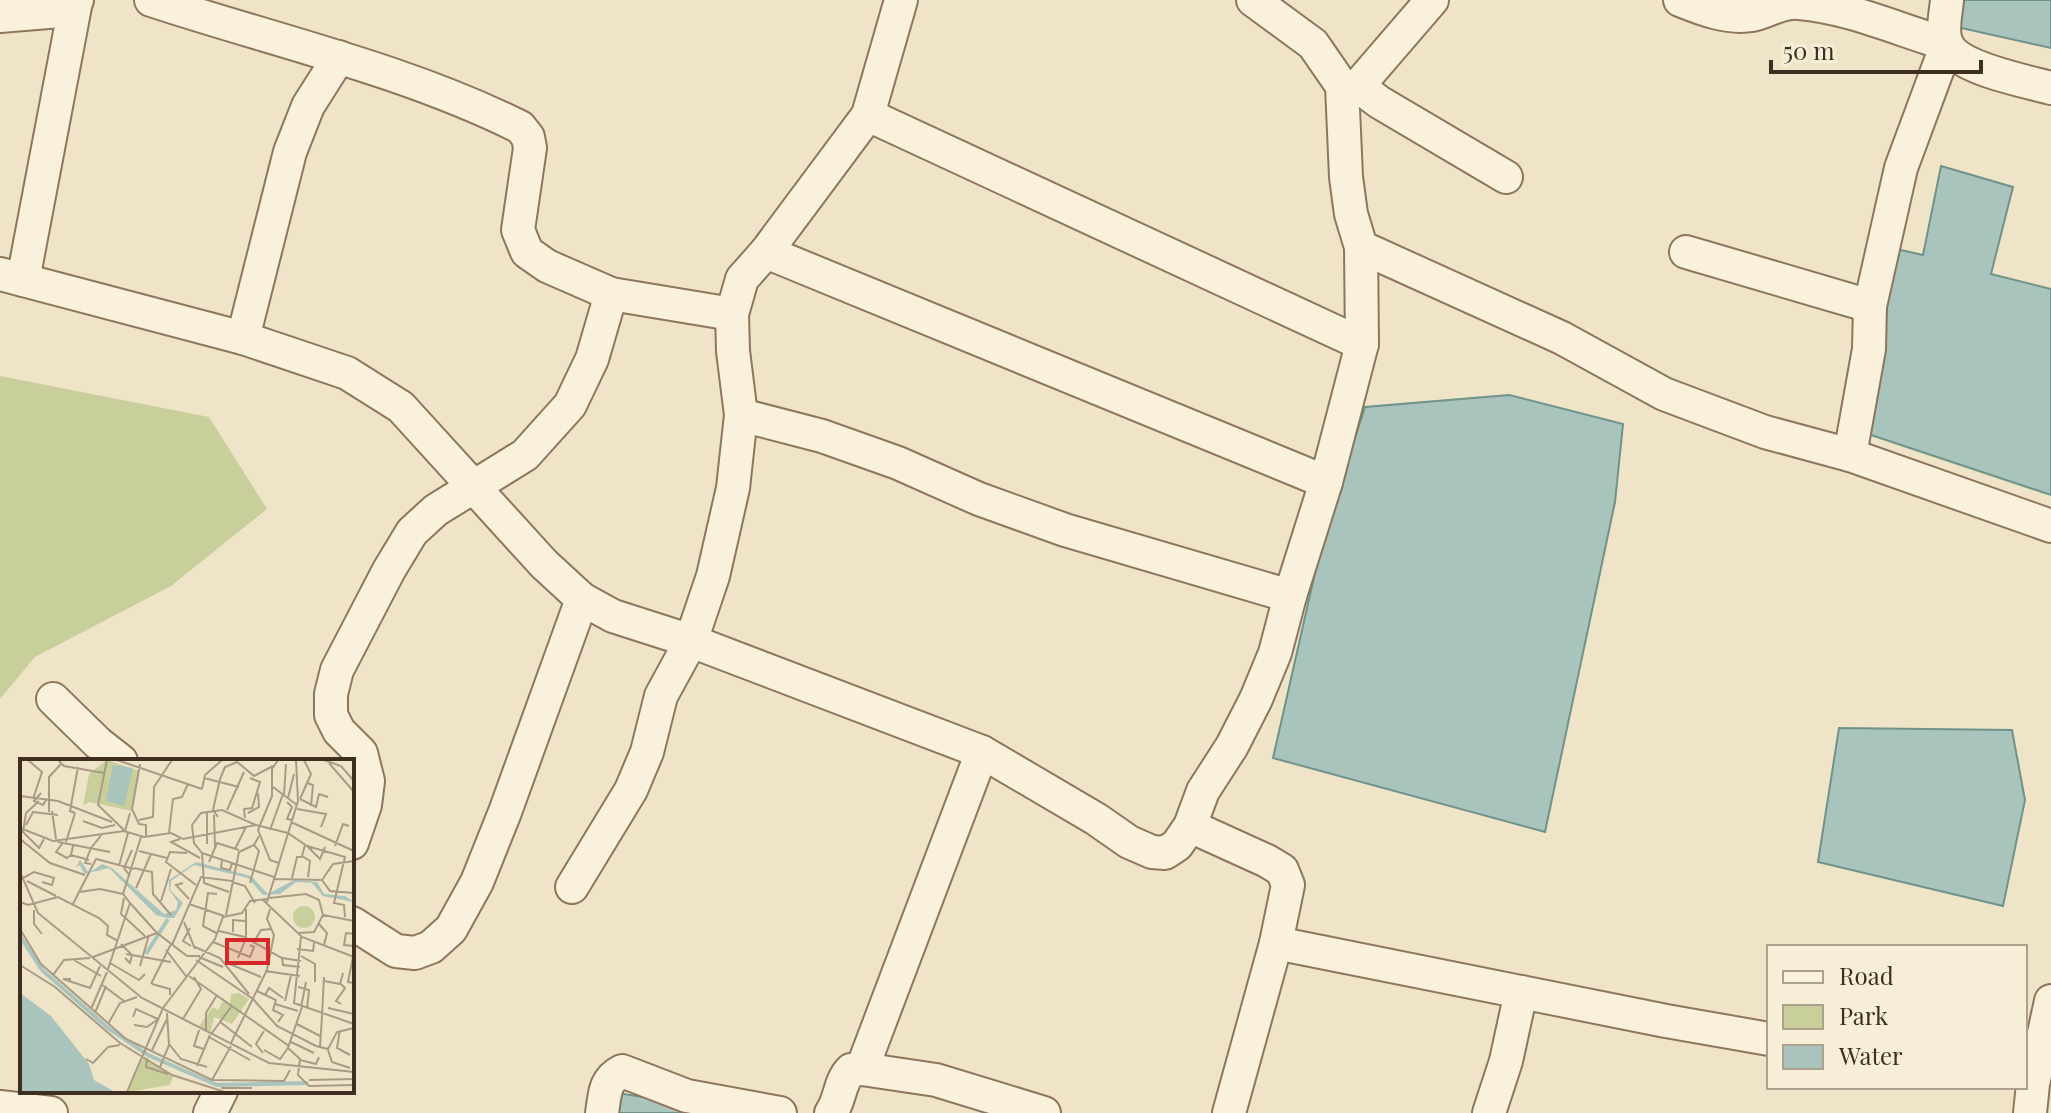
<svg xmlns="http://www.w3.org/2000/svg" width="2051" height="1113" font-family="'Playfair Display',serif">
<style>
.green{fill:#c9cf9b}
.water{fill:#a9c4bc;stroke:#6f938a;stroke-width:2}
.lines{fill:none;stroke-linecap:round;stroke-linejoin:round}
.street-casing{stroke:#8d765c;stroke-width:36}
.street{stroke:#faf1dc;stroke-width:32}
.inset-river{fill:none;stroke:#a9c4bc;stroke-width:4}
.inset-road{fill:none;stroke:#a89b85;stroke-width:2}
.view{fill:#d62828;fill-opacity:0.15;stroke:#d62828;stroke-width:4}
.inset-edge{fill:none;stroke:#3d2e20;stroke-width:4}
</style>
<rect width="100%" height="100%" fill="#f0e4c8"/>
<path class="green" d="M 0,376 L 209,417 L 267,509 L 171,586 L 35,657 L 0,699 Z"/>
<g class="water">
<path d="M 1955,0 L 2051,0 L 2051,48 L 1948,25 Z"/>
<path d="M 1941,166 L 2013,187 L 1991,274 L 2051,289 L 2051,495 L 1862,432 L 1896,249 L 1923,255 Z"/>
<path d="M 1509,395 L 1623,424 L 1615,502 L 1545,832 L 1273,758 L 1324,533 L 1365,407 Z"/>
<path d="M 1839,728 L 2012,730 L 2025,800 L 2003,906 L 1818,862 Z"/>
<path d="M 617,1093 L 749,1113 L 615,1113 Z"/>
</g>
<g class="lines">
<defs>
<g id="street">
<path d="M 151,0 C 275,41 403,69 520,127 L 528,137 L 530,148 L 518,230 L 527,252 L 547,266 L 611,294 L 732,314"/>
<path d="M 1253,0 L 1313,44 L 1342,86 L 1346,177 L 1351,214 L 1361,247 L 1562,338 L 1664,394 L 1765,432 L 1850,455 L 2051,526"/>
<path d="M 1680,0 C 1702,9 1728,19 1752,15 C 1768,12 1781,1 1799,3 C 1849,7 1899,30 1947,44 L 1901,168 L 1870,306 L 1869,349 L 1850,455"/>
<path d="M 1947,0 C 1946,13 1941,32 1947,44 C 1958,69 2026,81 2051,88"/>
<path d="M 0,16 L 60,11 L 77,0"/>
<path d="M 1342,86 L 1358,86 L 1432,0"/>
<path d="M 1358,86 L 1379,102 L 1506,177"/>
<path d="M 1361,247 L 1362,344"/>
<path d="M 766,252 L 1326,482"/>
<path d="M 1686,252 L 1870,306"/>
<path d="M 0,274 L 243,338 L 347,373 L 401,407 L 544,564 L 582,599 L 613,616 L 691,641 L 982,752 L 1096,819 L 1129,842 L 1152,852 L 1165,853 L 1177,845 L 1190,826 L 1203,791 L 1232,746 L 1256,699 L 1275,653 L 1290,596 L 1326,482 L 1362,344 L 868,115"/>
<path d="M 23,280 L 76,1"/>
<path d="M 243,338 L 290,152 L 308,106 L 339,57"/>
<path d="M 741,415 L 822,436 L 898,463 L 979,499 L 1065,530 L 1290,596"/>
<path d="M 53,699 L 98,743 L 121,761"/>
<path d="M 1190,826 L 1267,861 L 1282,870 L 1288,885 L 1276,943 L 1229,1113"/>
<path d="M 352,843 L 365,805 L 368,781 L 361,753 L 339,731 L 331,715 L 331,694 L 337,670 L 389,570 L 412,532 L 436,510 L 525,455 L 570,405 L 592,359 L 611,294"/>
<path d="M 572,887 L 631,790 L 647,752 L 661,696 L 691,641 L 713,576 L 733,488 L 741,415 L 733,351 L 732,314 L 742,279 L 766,252 L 868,115 L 901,0"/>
<path d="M 352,923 L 396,951 L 415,953 L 431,947 L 451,929 L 477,882 L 505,812 L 582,599"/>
<path d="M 1276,943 L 1666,1021 L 1769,1039"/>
<path d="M 862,1069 L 982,752"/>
<path d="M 0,1107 L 51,1113"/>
<path d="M 210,1113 L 221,1091"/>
<path d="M 602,1113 C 605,1094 604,1080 622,1071 L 687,1096 L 780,1113"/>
<path d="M 831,1113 C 841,1099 839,1082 851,1070 L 862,1069 L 936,1080 L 1044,1113"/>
<path d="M 1489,1113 L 1506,1061 L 1521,992"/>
<path d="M 2030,1113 L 2033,1084 L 2051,1001"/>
</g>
</defs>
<use href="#street" class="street-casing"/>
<use href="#street" class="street"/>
</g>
<g transform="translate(20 759)">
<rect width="334" height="334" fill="#f0e4c8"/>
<path d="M 87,1 L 119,12 L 112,52 L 69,43 L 63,47 L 69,15 ZM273 158a11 11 0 1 1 22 0a11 11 0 1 1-22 0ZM 219,234 L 229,240 L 212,265 L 194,258 L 191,273 L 179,267 L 193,248 L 198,251 L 203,242 L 210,246 L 211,235 ZM 123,299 L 153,318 L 150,326 L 108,333 Z" fill="#c9cf9b"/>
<path d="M 93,6 L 113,9 L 104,47 L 86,42 ZM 60,101 L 69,114 L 82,105 L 92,109 L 144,155 L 156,151 L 158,143 L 149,131 L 149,121 L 176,103 L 231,117 L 248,135 L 274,121 L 297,123 L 304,135 L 325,137 L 334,143 L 303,137 L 292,124 L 276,123 L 260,135 L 243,136 L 228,119 L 174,106 L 151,122 L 150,131 L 163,144 L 154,159 L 147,159 L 136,156 L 89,109 L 64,115 L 60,106 L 56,108 ZM 0,234 L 31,257 L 69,305 L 74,321 L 95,333 L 0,333 Z" fill="#a9c4bc"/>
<path class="inset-river" d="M 0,177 L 22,211 L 88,269 L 128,296 L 197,326 L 288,324M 126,195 L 148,160"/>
<path class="inset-road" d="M 8,1 L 22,13 L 13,40M 38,1 L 44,7 L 84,14M 87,1 L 78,46 L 105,72 L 110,54M 97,1 L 182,30M 258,1 L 252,10 L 252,37 L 238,71 L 250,101 L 259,104M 304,1 L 321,7 L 334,22M 216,2 L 234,17 L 253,7M 309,4 L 334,33M 120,5 L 112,50 L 119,65 L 126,66 L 126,78M 184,19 L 219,28M 287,24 L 293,26 L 291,47M 253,28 L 277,46M 182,30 L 185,16 L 202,1M 21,34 L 14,42 L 23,46 L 26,41M 264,35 L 266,5M 0,37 L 38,42 L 92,63M 268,39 L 274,15M 280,40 L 291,15 L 284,1M 280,40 L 296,48 L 299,35 L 308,38M 19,42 L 6,54 L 3,73 L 19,89 L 24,80M 267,43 L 272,48 L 267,60 L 272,61M 277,50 L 306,55 L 301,68M 207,51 L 224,13M 32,52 L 36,80M 29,53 L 29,18 L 41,5M 187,53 L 187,85M 55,54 L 50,52 L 58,8M 228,54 L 239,48 L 238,34M 194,56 L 195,88M 198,58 L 193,51 L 200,20 L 205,8 L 217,3M 225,59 L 224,50 L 232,49 L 240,23 L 230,19M 119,61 L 133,58 L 134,28 L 152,1M 63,62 L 82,69 L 95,66M 271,63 L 334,92M 6,66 L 13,53 L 38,56M 172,66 L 181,54 L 202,51 L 236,66M 172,66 L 174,84 L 182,94M 0,69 L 33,82 L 104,72 L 124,78 L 151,74 L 163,80 L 236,66 L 268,74M 250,71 L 263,35M 149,74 L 153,40 L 162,38 L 168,25M 268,74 L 287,87 L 325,98 L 314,144 L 324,146 L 325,158M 0,80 L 30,104 L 65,116M 160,80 L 151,83 L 180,99M 38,83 L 90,93M 46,83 L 55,54M 42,85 L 36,93 L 47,99 L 51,96M 285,86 L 282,97 L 290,102 L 288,118M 53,87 L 51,96 L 69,101M 287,87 L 300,100 L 305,88M 315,87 L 323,65 L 329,67M 215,90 L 226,68M 119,92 L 147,99M 167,94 L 150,93 L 146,103 L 176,126M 182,94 L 254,118M 182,94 L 184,124 L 209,133M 202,101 L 201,109 L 210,111 L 212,104M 189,103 L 197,84 L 219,91M 71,105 L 65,104 L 71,89 L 83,74M 99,107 L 108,74M 114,109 L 132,113 L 133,135 L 151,156M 0,113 L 18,154 L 122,239 L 249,304 L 334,313M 110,117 L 104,109 L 112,91M 3,119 L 14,113 L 34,119 L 32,126 L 22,123M 272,119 L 277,98 L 282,98M 254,120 L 302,121 L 313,105 L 334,102M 302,121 L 310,132 L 334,134M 7,122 L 36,137M 212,123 L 225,127 L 235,144M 163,124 L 156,126 L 169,140M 230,124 L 239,92 L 234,86M 116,129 L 131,95M 59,133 L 76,100 L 114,110M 103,135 L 121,78M 197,135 L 188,134 L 183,167 L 198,175M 104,139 L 101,155 L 125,177M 249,139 L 286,135 L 299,141 L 303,156 L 334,162M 243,141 L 282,178 L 334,198M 141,142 L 151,110M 0,143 L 8,146 L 38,138 L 79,159 L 88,167 L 87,176 L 98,182M 247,143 L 278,42 L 276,1M 110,144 L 137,174M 53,145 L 59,133 L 80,130 L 103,135 L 110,144 L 88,210M 169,145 L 204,157M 226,150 L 226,179M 14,151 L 14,165 L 22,175M 206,156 L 219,93 L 234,86 L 239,77M 164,163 L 175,190M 299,165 L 307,174 L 304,186M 170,169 L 163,182 L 171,187M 0,170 L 21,205 L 106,280 L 192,321 L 211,287M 199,172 L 225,178M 213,173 L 213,161 L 225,162M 278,174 L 294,173 L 303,156M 334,175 L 326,174 L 324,186 L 334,187M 281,178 L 274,244 L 334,265M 193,183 L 230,198 L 234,188 L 230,186M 234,183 L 241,171 L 252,170M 101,185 L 112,196 L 110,204 L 105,199M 152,186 L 181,118 L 212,122M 175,188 L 200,199 L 229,235M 277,190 L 293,192 L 294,184M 146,191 L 166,217M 106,195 L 151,203M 281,197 L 295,205 L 295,223M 73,198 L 137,174 L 167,197 L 180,197M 179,198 L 203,208M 333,198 L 328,223 L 334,224M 218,199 L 226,179 L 262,199 L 281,202M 262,199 L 263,206 L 280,208M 54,201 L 81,217M 176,201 L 233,240 L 257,267 L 296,287 L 308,290 L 317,273 L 334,269M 205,203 L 241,218M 90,204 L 119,221 L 125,215M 0,206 L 35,228 L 100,284 L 152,316 L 205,333M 120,207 L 129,176M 245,212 L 280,217M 33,216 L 44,201 L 70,199M 169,217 L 269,287M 51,220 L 43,220 L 70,229 L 80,207M 304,222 L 320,225 L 323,214M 81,225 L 104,242M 131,225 L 151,185M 132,225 L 150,230 L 150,236M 278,228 L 289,231 L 287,250M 237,232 L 256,241 L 253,251 L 263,256 L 258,263M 245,236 L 249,229 L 263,239M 265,242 L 271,216M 255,245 L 278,252M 321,245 L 316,242 L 325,229 L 321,225M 281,248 L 286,223M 282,248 L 268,289 L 280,300 L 278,316 L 289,327 L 334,326M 308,249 L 334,255M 71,250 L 87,213M 75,254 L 86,227M 302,257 L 304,218M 113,258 L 116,250 L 138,260M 163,260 L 181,230 L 174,218M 199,262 L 232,288M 88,265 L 100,244 L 117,238M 277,265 L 300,277M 114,266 L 127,268 L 137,261M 179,271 L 174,287 L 184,290M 186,271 L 186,254 L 197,236M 320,271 L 317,289 L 330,296M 192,274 L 211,248M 189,278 L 230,301M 271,283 L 294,294M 211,284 L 247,211 L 254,176 L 247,160 L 250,150M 149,285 L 161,300 L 187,308M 300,288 L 302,257M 132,291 L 147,260M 244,291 L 260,300 L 268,289M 308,291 L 312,303 L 330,309M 243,294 L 236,285 L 244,272M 127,299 L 126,308 L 148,315M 66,300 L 73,304 L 88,288 L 100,286M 280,301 L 296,305 L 299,298M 177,307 L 190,276M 140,308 L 149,286 L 147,254M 193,321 L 264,322 L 270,311M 289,321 L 334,320M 201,329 L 232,329M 107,333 L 143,249 L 195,180 L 203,158 L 222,154 L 230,142 L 247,140"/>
<path class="view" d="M 207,181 L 248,181 L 248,204 L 207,204 Z"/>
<rect width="334" height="334" class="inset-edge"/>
</g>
<rect x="1767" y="945" width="260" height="144" fill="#f7eed8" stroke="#ada18e" stroke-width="2"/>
<rect x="1783" y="971" width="40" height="12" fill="#faf1dc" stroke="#ada18e" stroke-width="2"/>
<text x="1839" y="985" font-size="24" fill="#3d2e20">Road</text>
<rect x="1783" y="1005" width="40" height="24" fill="#c9cf9b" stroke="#ada18e" stroke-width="2"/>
<text x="1839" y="1025" font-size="24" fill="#3d2e20">Park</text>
<rect x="1783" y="1045" width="40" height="24" fill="#a9c4bc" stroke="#ada18e" stroke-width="2"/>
<text x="1839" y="1065" font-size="24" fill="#3d2e20">Water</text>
<path d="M1771 60v12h210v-12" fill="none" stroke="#3d2e20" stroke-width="4"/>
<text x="1783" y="60" font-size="24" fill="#3d2e20" stroke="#f7eed8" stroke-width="6" paint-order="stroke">50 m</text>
</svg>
